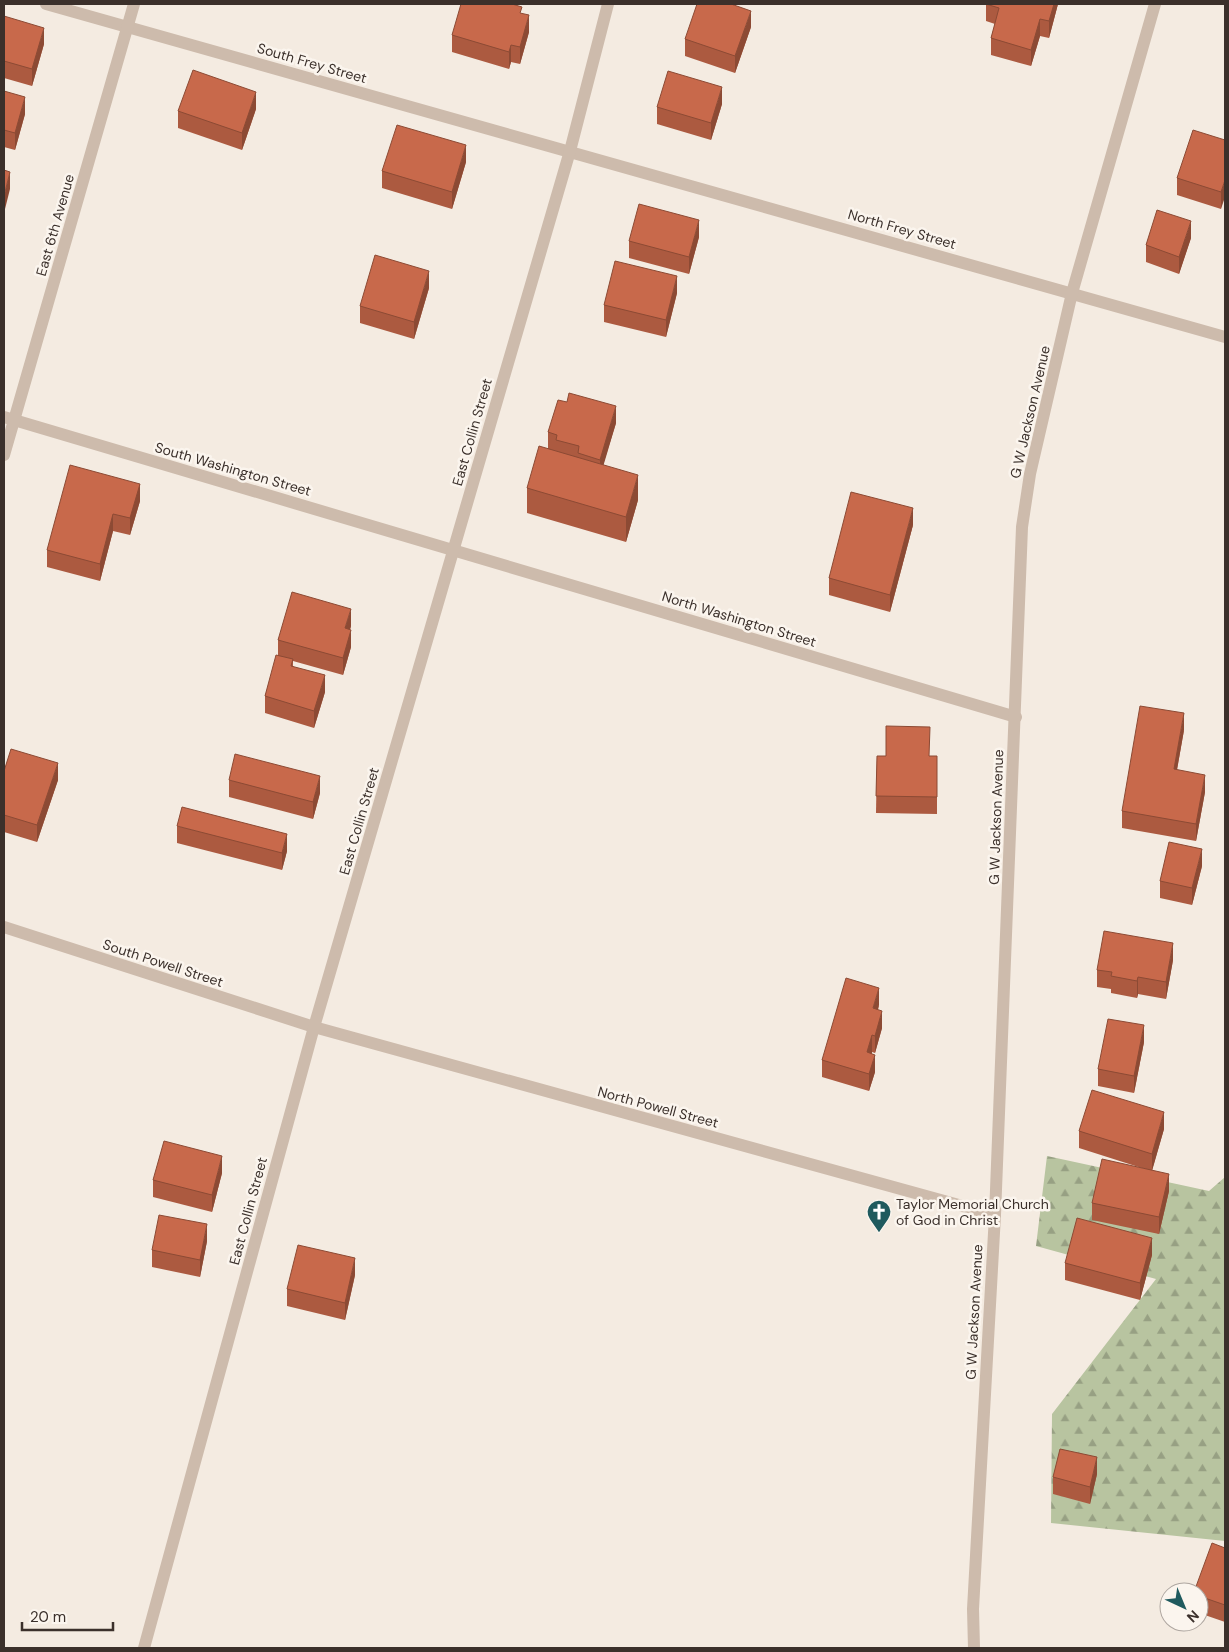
<svg xmlns="http://www.w3.org/2000/svg" width="1229" height="1652" font-family="'DM Sans',sans-serif">
<style>
.forest{fill:url(#forest-firs)}
.lines{fill:none;stroke-linecap:round;stroke-linejoin:round}
.minor{stroke:#cdbbac;stroke-width:12}
.wall{fill:#ac5a40}
.shaded-wall{fill:#8c4a34}
.building{fill:#c8694b;stroke:#8c4a34}
.labels{text-anchor:middle;stroke-width:5;stroke-linejoin:round;paint-order:stroke}
.street-label{font-size:14px;fill:#3b302b;stroke:#fbf5ee}
.poi-label{font-size:14px;fill:#3b302b;stroke:#fbf5ee;text-anchor:start}
</style>
<defs>
<pattern id="forest-firs" width="22" height="20" patternUnits="userSpaceOnUse" patternTransform="scale(1.25)"><rect width="22" height="20" fill="#b8c4a0"/><path d="M5 1l3.5 6h-7zM16 11l3.5 6h-7z" fill="#97a083"/></pattern>
</defs>
<rect width="100%" height="100%" fill="#f4ebe1"/>
<path class="forest" d="M 1047,1156 L 1209,1191 L 1225,1177 L 1225,1541 L 1051,1523 L 1052,1414 L 1156,1279 L 1036,1246 Z"/>
<g class="lines">
<g class="minor">
<path d="M 46,4 L 1225,337"/>
<path d="M 4,417 L 1016,717"/>
<path d="M 4,455 L 134,4"/>
<path d="M 4,927 L 314,1027 L 995,1215"/>
<path d="M 144,1648 L 314,1027 L 570,151 L 608,4"/>
<path d="M 974,1648 L 973,1609 L 995,1215 L 1022,527 L 1030,474 L 1072,293 L 1155,4"/>
</g>
</g>
<g class="wall">
<path d="M 986,4 L 1058,4 L 1049,38 L 1040,36 L 1031,66 L 991,55 L 991,38 L 995,24 L 986,21 Z"/>
<path d="M 522,14 L 529,32 L 520,64 L 511,62 L 509,69 L 452,52 L 452,35 Z"/>
<path d="M 4,16 L 44,44 L 32,86 L 4,78 Z"/>
<path d="M 751,27 L 735,73 L 685,56 L 685,39 Z"/>
<path d="M 4,91 L 25,114 L 15,150 L 4,147 Z"/>
<path d="M 722,104 L 711,140 L 657,124 L 657,107 Z"/>
<path d="M 256,109 L 242,150 L 178,128 L 178,111 Z"/>
<path d="M 1225,140 L 1221,209 L 1177,195 L 1177,178 Z"/>
<path d="M 466,162 L 452,209 L 382,188 L 382,171 Z"/>
<path d="M 699,237 L 689,274 L 629,258 L 629,241 Z"/>
<path d="M 1191,238 L 1179,274 L 1146,262 L 1146,245 Z"/>
<path d="M 429,288 L 414,339 L 360,323 L 360,306 Z"/>
<path d="M 677,293 L 666,337 L 604,322 L 604,305 Z"/>
<path d="M 616,423 L 603,465 L 638,500 L 626,542 L 527,513 L 527,488 L 548,449 L 548,432 Z"/>
<path d="M 140,484 L 140,501 L 130,535 L 113,531 L 100,581 L 47,567 L 47,550 Z"/>
<path d="M 913,525 L 890,612 L 829,595 L 829,578 Z"/>
<path d="M 351,626 L 350,630 L 351,647 L 343,675 L 293,661 L 293,666 L 325,692 L 314,728 L 265,713 L 265,696 L 278,655 L 278,640 Z"/>
<path d="M 1184,730 L 1177,770 L 1205,792 L 1196,841 L 1122,828 L 1122,811 Z"/>
<path d="M 877,756 L 937,756 L 937,814 L 876,813 Z"/>
<path d="M 4,771 L 58,780 L 37,842 L 4,832 Z"/>
<path d="M 229,780 L 320,793 L 313,819 L 229,797 Z"/>
<path d="M 177,826 L 287,851 L 282,870 L 177,843 Z"/>
<path d="M 1202,866 L 1192,905 L 1160,898 L 1160,881 Z"/>
<path d="M 1173,960 L 1166,999 L 1138,994 L 1137,998 L 1111,993 L 1111,989 L 1097,987 L 1097,970 Z"/>
<path d="M 879,1005 L 878,1010 L 882,1028 L 875,1053 L 872,1052 L 872,1054 L 875,1072 L 869,1091 L 822,1077 L 822,1060 Z"/>
<path d="M 1144,1042 L 1134,1093 L 1098,1086 L 1098,1069 Z"/>
<path d="M 1164,1129 L 1152,1170 L 1169,1191 L 1159,1234 L 1092,1220 L 1092,1203 L 1148,1170 L 1079,1148 L 1079,1131 Z"/>
<path d="M 222,1173 L 212,1212 L 153,1197 L 153,1180 Z"/>
<path d="M 207,1241 L 200,1277 L 152,1267 L 152,1250 Z"/>
<path d="M 1152,1255 L 1140,1300 L 1065,1280 L 1065,1263 Z"/>
<path d="M 355,1275 L 345,1320 L 287,1306 L 287,1289 Z"/>
<path d="M 1097,1474 L 1090,1504 L 1053,1494 L 1053,1477 Z"/>
<path d="M 1225,1548 L 1225,1622 L 1199,1613 L 1199,1592 Z"/>
</g>
<g class="shaded-wall">
<path d="M 1054,4 L 1058,4 L 1049,38 L 1049,21 Z"/>
<path d="M 751,11 L 751,27 L 735,73 L 735,56 Z"/>
<path d="M 529,15 L 529,32 L 520,64 L 520,47 Z"/>
<path d="M 1040,19 L 1040,36 L 1031,66 L 1031,50 Z"/>
<path d="M 44,28 L 44,44 L 32,86 L 32,69 Z"/>
<path d="M 511,45 L 511,62 L 509,69 L 509,52 Z"/>
<path d="M 722,87 L 722,104 L 711,140 L 711,123 Z"/>
<path d="M 256,92 L 256,109 L 242,150 L 242,133 Z"/>
<path d="M 25,97 L 25,114 L 15,150 L 15,133 Z"/>
<path d="M 466,145 L 466,162 L 452,209 L 452,192 Z"/>
<path d="M 10,172 L 10,189 L 4,213 L 4,196 Z"/>
<path d="M 1225,180 L 1225,197 L 1221,209 L 1221,192 Z"/>
<path d="M 699,220 L 699,237 L 689,274 L 689,257 Z"/>
<path d="M 1191,221 L 1191,238 L 1179,274 L 1179,257 Z"/>
<path d="M 429,271 L 429,288 L 414,339 L 414,322 Z"/>
<path d="M 677,276 L 677,293 L 666,337 L 666,320 Z"/>
<path d="M 616,406 L 616,423 L 600,477 L 600,460 Z"/>
<path d="M 638,475 L 638,500 L 626,542 L 626,517 Z"/>
<path d="M 140,484 L 140,501 L 130,535 L 130,518 Z"/>
<path d="M 913,508 L 913,525 L 890,612 L 890,595 Z"/>
<path d="M 113,514 L 113,531 L 100,581 L 100,564 Z"/>
<path d="M 351,609 L 351,626 L 345,645 L 345,628 Z"/>
<path d="M 351,630 L 351,647 L 343,675 L 343,658 Z"/>
<path d="M 325,675 L 325,692 L 314,728 L 314,711 Z"/>
<path d="M 1184,713 L 1184,730 L 1174,786 L 1174,769 Z"/>
<path d="M 58,763 L 58,780 L 37,842 L 37,825 Z"/>
<path d="M 1205,775 L 1205,792 L 1196,841 L 1196,824 Z"/>
<path d="M 320,776 L 320,793 L 313,819 L 313,802 Z"/>
<path d="M 287,834 L 287,851 L 282,870 L 282,853 Z"/>
<path d="M 1202,849 L 1202,866 L 1192,905 L 1192,888 Z"/>
<path d="M 1173,943 L 1173,960 L 1166,999 L 1166,982 Z"/>
<path d="M 1138,977 L 1138,994 L 1137,998 L 1137,981 Z"/>
<path d="M 879,988 L 879,1005 L 873,1025 L 873,1008 Z"/>
<path d="M 882,1011 L 882,1028 L 875,1053 L 875,1036 Z"/>
<path d="M 1144,1025 L 1144,1042 L 1134,1093 L 1134,1076 Z"/>
<path d="M 872,1035 L 872,1052 L 867,1069 L 867,1052 Z"/>
<path d="M 875,1055 L 875,1072 L 869,1091 L 869,1074 Z"/>
<path d="M 1164,1112 L 1164,1129 L 1152,1171 L 1152,1154 Z"/>
<path d="M 222,1156 L 222,1173 L 212,1212 L 212,1195 Z"/>
<path d="M 1169,1174 L 1169,1191 L 1159,1234 L 1159,1217 Z"/>
<path d="M 207,1224 L 207,1241 L 200,1277 L 200,1260 Z"/>
<path d="M 1152,1238 L 1152,1255 L 1140,1300 L 1140,1283 Z"/>
<path d="M 355,1258 L 355,1275 L 345,1320 L 345,1303 Z"/>
<path d="M 1097,1457 L 1097,1474 L 1090,1504 L 1090,1487 Z"/>
</g>
<g class="building">
<path d="M 461,4 L 512,4 L 522,7 L 520,13 L 529,15 L 520,47 L 511,45 L 509,52 L 452,35 Z"/>
<path d="M 697,4 L 731,4 L 751,11 L 735,56 L 685,39 Z"/>
<path d="M 986,4 L 1054,4 L 1049,21 L 1040,19 L 1031,50 L 991,38 L 999,8 Z"/>
<path d="M 4,16 L 44,28 L 32,69 L 4,61 Z"/>
<path d="M 193,70 L 256,92 L 242,133 L 178,111 Z"/>
<path d="M 668,71 L 722,87 L 711,123 L 657,107 Z"/>
<path d="M 4,91 L 25,97 L 15,133 L 4,130 Z"/>
<path d="M 397,125 L 466,145 L 452,192 L 382,171 Z"/>
<path d="M 1193,130 L 1225,140 L 1225,180 L 1221,192 L 1177,178 Z"/>
<path d="M 4,170 L 10,172 L 4,196 Z"/>
<path d="M 639,204 L 699,220 L 689,257 L 629,241 Z"/>
<path d="M 1157,210 L 1191,221 L 1179,257 L 1146,245 Z"/>
<path d="M 375,255 L 429,271 L 414,322 L 360,306 Z"/>
<path d="M 615,261 L 677,276 L 666,320 L 604,305 Z"/>
<path d="M 569,393 L 616,406 L 600,460 L 578,453 L 579,446 L 556,440 L 557,435 L 548,432 L 558,400 L 567,402 Z"/>
<path d="M 539,446 L 638,475 L 626,517 L 527,488 Z"/>
<path d="M 70,465 L 140,484 L 130,518 L 113,514 L 100,564 L 47,550 Z"/>
<path d="M 851,492 L 913,508 L 890,595 L 829,578 Z"/>
<path d="M 292,592 L 351,609 L 345,628 L 351,630 L 343,658 L 278,640 Z"/>
<path d="M 276,655 L 293,659 L 291,666 L 325,675 L 314,711 L 265,696 Z"/>
<path d="M 1140,706 L 1184,713 L 1174,769 L 1205,775 L 1196,824 L 1122,811 Z"/>
<path d="M 886,726 L 930,727 L 929,756 L 937,756 L 937,797 L 876,796 L 877,756 L 886,756 Z"/>
<path d="M 11,749 L 58,763 L 37,825 L 4,815 L 4,771 Z"/>
<path d="M 235,754 L 320,776 L 313,802 L 229,780 Z"/>
<path d="M 182,807 L 287,834 L 282,853 L 177,826 Z"/>
<path d="M 1169,842 L 1202,849 L 1192,888 L 1160,881 Z"/>
<path d="M 1104,931 L 1173,943 L 1166,982 L 1138,977 L 1137,981 L 1111,976 L 1112,972 L 1097,970 Z"/>
<path d="M 846,978 L 879,988 L 873,1008 L 882,1011 L 875,1036 L 872,1035 L 867,1052 L 875,1055 L 869,1074 L 822,1060 Z"/>
<path d="M 1108,1019 L 1144,1025 L 1134,1076 L 1098,1069 Z"/>
<path d="M 1092,1090 L 1164,1112 L 1152,1154 L 1079,1131 Z"/>
<path d="M 164,1141 L 222,1156 L 212,1195 L 153,1180 Z"/>
<path d="M 1102,1159 L 1169,1174 L 1159,1217 L 1092,1203 Z"/>
<path d="M 159,1215 L 207,1224 L 200,1260 L 152,1250 Z"/>
<path d="M 1077,1218 L 1152,1238 L 1140,1283 L 1065,1263 Z"/>
<path d="M 298,1245 L 355,1258 L 345,1303 L 287,1289 Z"/>
<path d="M 1060,1449 L 1097,1457 L 1090,1487 L 1053,1477 Z"/>
<path d="M 1212,1543 L 1225,1548 L 1225,1605 L 1199,1596 L 1199,1592 L 1194,1592 Z"/>
</g>
<defs>
<symbol id="church-pin" viewBox="-11 -11 22 30"><path d="M0 17L-7.5 6A9.5 9.5 0 1 1 7.5 6Z" fill="#1f5a5e" stroke="#fbf5ee"/><path d="M-1.2-6h2.4v3.5h3.3v2.4h-3.3V6h-2.4V-.1h-3.3v-2.4h3.3Z" fill="#fff"/></symbol>
</defs>
<g fill-rule="evenodd">
<use href="#church-pin" x="865" y="1198" width="28" height="38"/>
</g>
<g class="labels">
<g class="street-label">
<text transform="translate(312 63) rotate(16)" y="5">South Frey Street</text>
<text transform="translate(55 225) rotate(-74)" y="5">East 6th Avenue</text>
<text transform="translate(902 229) rotate(16)" y="5">North Frey Street</text>
<text transform="translate(1030 412) rotate(-77)" y="5">G W Jackson Avenue</text>
<text transform="translate(472 432) rotate(-74)" y="5">East Collin Street</text>
<text transform="translate(233 469) rotate(16)" y="5">South Washington Street</text>
<text transform="translate(739 619) rotate(17)" y="5">North Washington Street</text>
<text transform="translate(996 817) rotate(-88)" y="5">G W Jackson Avenue</text>
<text transform="translate(359 821) rotate(-74)" y="5">East Collin Street</text>
<text transform="translate(163 963) rotate(18)" y="5">South Powell Street</text>
<text transform="translate(658 1107) rotate(15)" y="5">North Powell Street</text>
<text transform="translate(248 1211) rotate(-75)" y="5">East Collin Street</text>
<text transform="translate(974 1312) rotate(-87)" y="5">G W Jackson Avenue</text>
</g>
<g class="poi-label">
<text x="896" y="1209">Taylor Memorial Church<tspan x="896" dy="16">of God in Christ</tspan></text>
</g>
</g>
<rect width="1229" height="1652" fill="none" stroke="#3b302b" stroke-width="10"/>
<g transform="translate(1184 1607) rotate(136)"><circle r="24" fill="#fbf5ee" stroke="#aea6a0"/>
<path d="M0-4L9 19L0 12L-9 19Z" fill="#1f5a5e"/>
<text y="-8" font-size="14" font-weight="bold" text-anchor="middle" fill="#3b302b">N</text>
</g>
<path d="M22 1622v8h91v-8" fill="none" stroke="#3b302b" stroke-width="2.5"/>
<text x="30" y="1622" font-size="15" fill="#3b302b" stroke="#fbf5ee" stroke-width="4" paint-order="stroke">20 m</text>
</svg>
